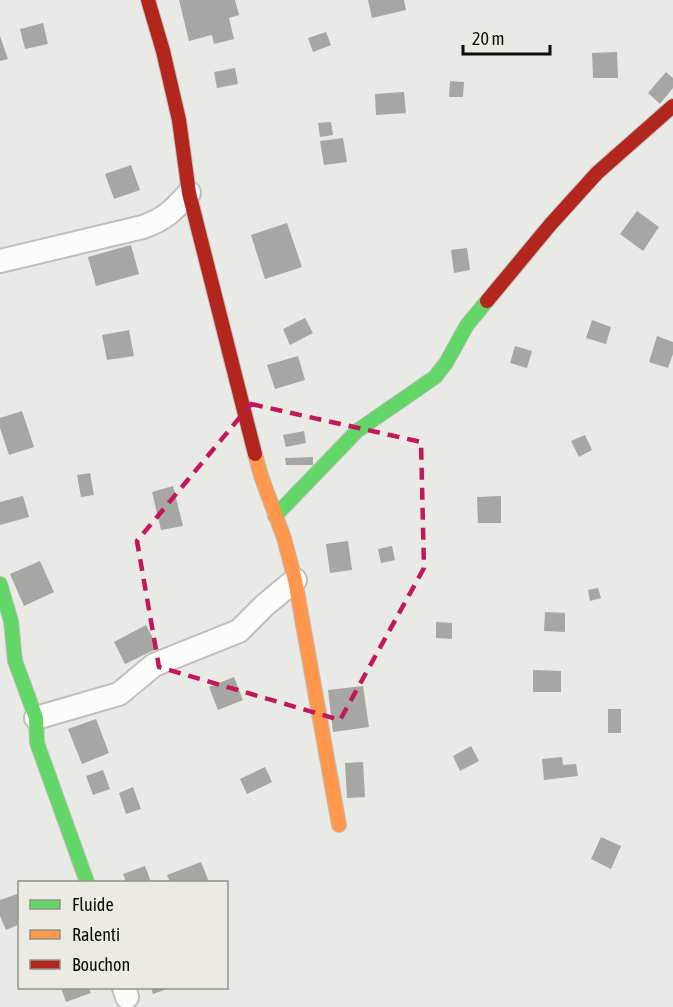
<svg xmlns="http://www.w3.org/2000/svg" width="673" height="1007" font-family="'Asap Condensed',sans-serif">
<style>
.building{fill:#a6a6a3}
.lines{fill:none;stroke-linecap:round;stroke-linejoin:round}
.street-casing{stroke:#bfbfbc;stroke-width:26}
.fast-casing{stroke:#bfbfbc;stroke-width:16}
.slow-casing{stroke:#bfbfbc;stroke-width:16}
.jam-casing{stroke:#bfbfbc;stroke-width:16}
.street{stroke:#fcfcfb;stroke-width:22}
.fast{stroke:#63d668;stroke-width:14}
.slow{stroke:#ff974d;stroke-width:14}
.jam{stroke:#b3261e;stroke-width:14}
.marked{fill:none;stroke:#c2185b;stroke-width:4.5;stroke-dasharray:12 8;stroke-linejoin:round}
</style>
<rect width="100%" height="100%" fill="#e9e9e5"/>
<g class="building">
<path d="M 179,0 L 235,0 L 239,15 L 229,18 L 234,39 L 214,44 L 212,35 L 189,41 Z"/>
<path d="M 368,0 L 404,0 L 406,10 L 372,18 Z"/>
<path d="M 43,23 L 48,44 L 25,49 L 20,29 Z"/>
<path d="M 326,32 L 331,45 L 313,52 L 308,38 Z"/>
<path d="M 0,36 L 8,59 L 0,61 Z"/>
<path d="M 617,52 L 618,78 L 593,78 L 592,53 Z"/>
<path d="M 235,68 L 238,84 L 217,88 L 214,72 Z"/>
<path d="M 666,72 L 673,78 L 673,88 L 660,104 L 648,93 Z"/>
<path d="M 450,81 L 464,82 L 463,97 L 449,97 Z"/>
<path d="M 404,92 L 406,113 L 376,115 L 375,94 Z"/>
<path d="M 331,122 L 333,135 L 320,137 L 318,123 Z"/>
<path d="M 343,138 L 347,162 L 324,165 L 320,141 Z"/>
<path d="M 131,165 L 140,190 L 114,199 L 105,174 Z"/>
<path d="M 637,211 L 659,227 L 643,251 L 620,234 Z"/>
<path d="M 287,223 L 302,267 L 265,279 L 251,235 Z"/>
<path d="M 131,245 L 139,274 L 96,286 L 88,257 Z"/>
<path d="M 467,248 L 470,270 L 454,273 L 451,250 Z"/>
<path d="M 305,318 L 313,333 L 290,345 L 283,329 Z"/>
<path d="M 592,320 L 611,327 L 606,344 L 586,338 Z"/>
<path d="M 129,330 L 134,356 L 107,360 L 102,335 Z"/>
<path d="M 657,336 L 673,342 L 673,354 L 668,368 L 649,362 Z"/>
<path d="M 515,346 L 532,351 L 527,368 L 510,363 Z"/>
<path d="M 298,356 L 305,380 L 275,389 L 267,365 Z"/>
<path d="M 22,411 L 34,447 L 9,455 L 0,428 L 0,418 Z"/>
<path d="M 304,431 L 306,443 L 286,447 L 283,435 Z"/>
<path d="M 585,435 L 592,450 L 579,457 L 571,441 Z"/>
<path d="M 313,457 L 313,465 L 286,465 L 285,458 Z"/>
<path d="M 90,473 L 94,495 L 81,497 L 77,475 Z"/>
<path d="M 173,486 L 183,526 L 161,530 L 152,492 Z"/>
<path d="M 23,496 L 29,517 L 0,525 L 0,502 Z"/>
<path d="M 501,496 L 501,523 L 478,523 L 477,497 Z"/>
<path d="M 348,541 L 352,570 L 330,573 L 326,544 Z"/>
<path d="M 392,546 L 395,560 L 381,563 L 378,549 Z"/>
<path d="M 40,561 L 54,592 L 24,606 L 10,574 Z"/>
<path d="M 598,588 L 601,598 L 590,601 L 588,590 Z"/>
<path d="M 545,612 L 565,613 L 565,632 L 544,631 Z"/>
<path d="M 436,622 L 452,623 L 452,639 L 436,638 Z"/>
<path d="M 146,625 L 158,648 L 125,664 L 114,642 Z"/>
<path d="M 533,670 L 561,671 L 561,692 L 533,692 Z"/>
<path d="M 234,677 L 243,700 L 218,710 L 209,687 Z"/>
<path d="M 363,686 L 369,727 L 333,732 L 328,690 Z"/>
<rect x="608" y="709" width="13" height="24"/>
<path d="M 96,719 L 109,753 L 82,764 L 68,729 Z"/>
<path d="M 471,746 L 479,761 L 460,771 L 453,756 Z"/>
<path d="M 562,757 L 563,765 L 576,764 L 578,776 L 544,780 L 542,759 Z"/>
<path d="M 363,762 L 365,797 L 347,798 L 345,763 Z"/>
<path d="M 265,767 L 272,782 L 247,794 L 240,779 Z"/>
<path d="M 103,770 L 110,789 L 93,795 L 86,776 Z"/>
<path d="M 133,787 L 141,809 L 126,814 L 119,793 Z"/>
<path d="M 601,837 L 621,846 L 611,869 L 591,859 Z"/>
<path d="M 201,862 L 209,882 L 170,882 L 167,875 Z"/>
<path d="M 145,866 L 151,882 L 126,882 L 123,874 Z"/>
<path d="M 20,893 L 20,924 L 6,930 L 0,916 L 0,900 Z"/>
<path d="M 61,988 L 89,988 L 91,993 L 66,1002 Z"/>
<path d="M 151,988 L 170,988 L 153,994 Z"/>
</g>
<g class="lines">
<defs>
<g id="street">
<path d="M 0,261 L 143,227 C 165,219 173,211 189,193"/>
<path d="M 36,718 L 119,694 L 154,665 L 239,631 L 265,605 L 295,580"/>
<path d="M 124,988 L 127,997"/>
</g>
<g id="fast">
<path d="M 275,516 L 357,431 L 435,377 L 446,363 L 467,325 L 487,301"/>
<path d="M 0,584 L 11,621 L 15,661 L 36,718 L 37,743 L 87,882"/>
</g>
<path id="slow" d="M 255,454 L 261,476 L 284,538 L 295,580 L 339,825"/>
<g id="jam">
<path d="M 148,0 L 163,51 L 179,120 L 189,193 L 255,454"/>
<path d="M 487,301 L 550,225 L 597,173 L 673,106"/>
</g>
</defs>
<use href="#street" class="street-casing"/>
<use href="#fast" class="fast-casing"/>
<use href="#slow" class="slow-casing"/>
<use href="#jam" class="jam-casing"/>
<use href="#street" class="street"/>
<use href="#fast" class="fast"/>
<use href="#slow" class="slow"/>
<use href="#jam" class="jam"/>
</g>
<path class="marked" d="M 251,404 L 421,442 L 424,568 L 340,720 L 159,667 L 137,541 Z"/>
<rect x="18" y="881" width="210" height="108" fill="#ebebe3" stroke="#92928c" stroke-width="1.5"/>
<rect x="30" y="900" width="30" height="9" fill="#63d668" stroke="#92928c" stroke-width="1.5"/>
<text x="72" y="911" font-size="18" fill="#0d0d0a">Fluide</text>
<rect x="30" y="930" width="30" height="9" fill="#ff974d" stroke="#92928c" stroke-width="1.5"/>
<text x="72" y="941" font-size="18" fill="#0d0d0a">Ralenti</text>
<rect x="30" y="960" width="30" height="9" fill="#b3261e" stroke="#92928c" stroke-width="1.5"/>
<text x="72" y="971" font-size="18" fill="#0d0d0a">Bouchon</text>
<path d="M463 45v9h87v-9" fill="none" stroke="#0d0d0a" stroke-width="3"/>
<text x="472" y="45" font-size="18" fill="#0d0d0a" stroke="#ebebe3" stroke-width="4.5" paint-order="stroke">20 m</text>
</svg>
